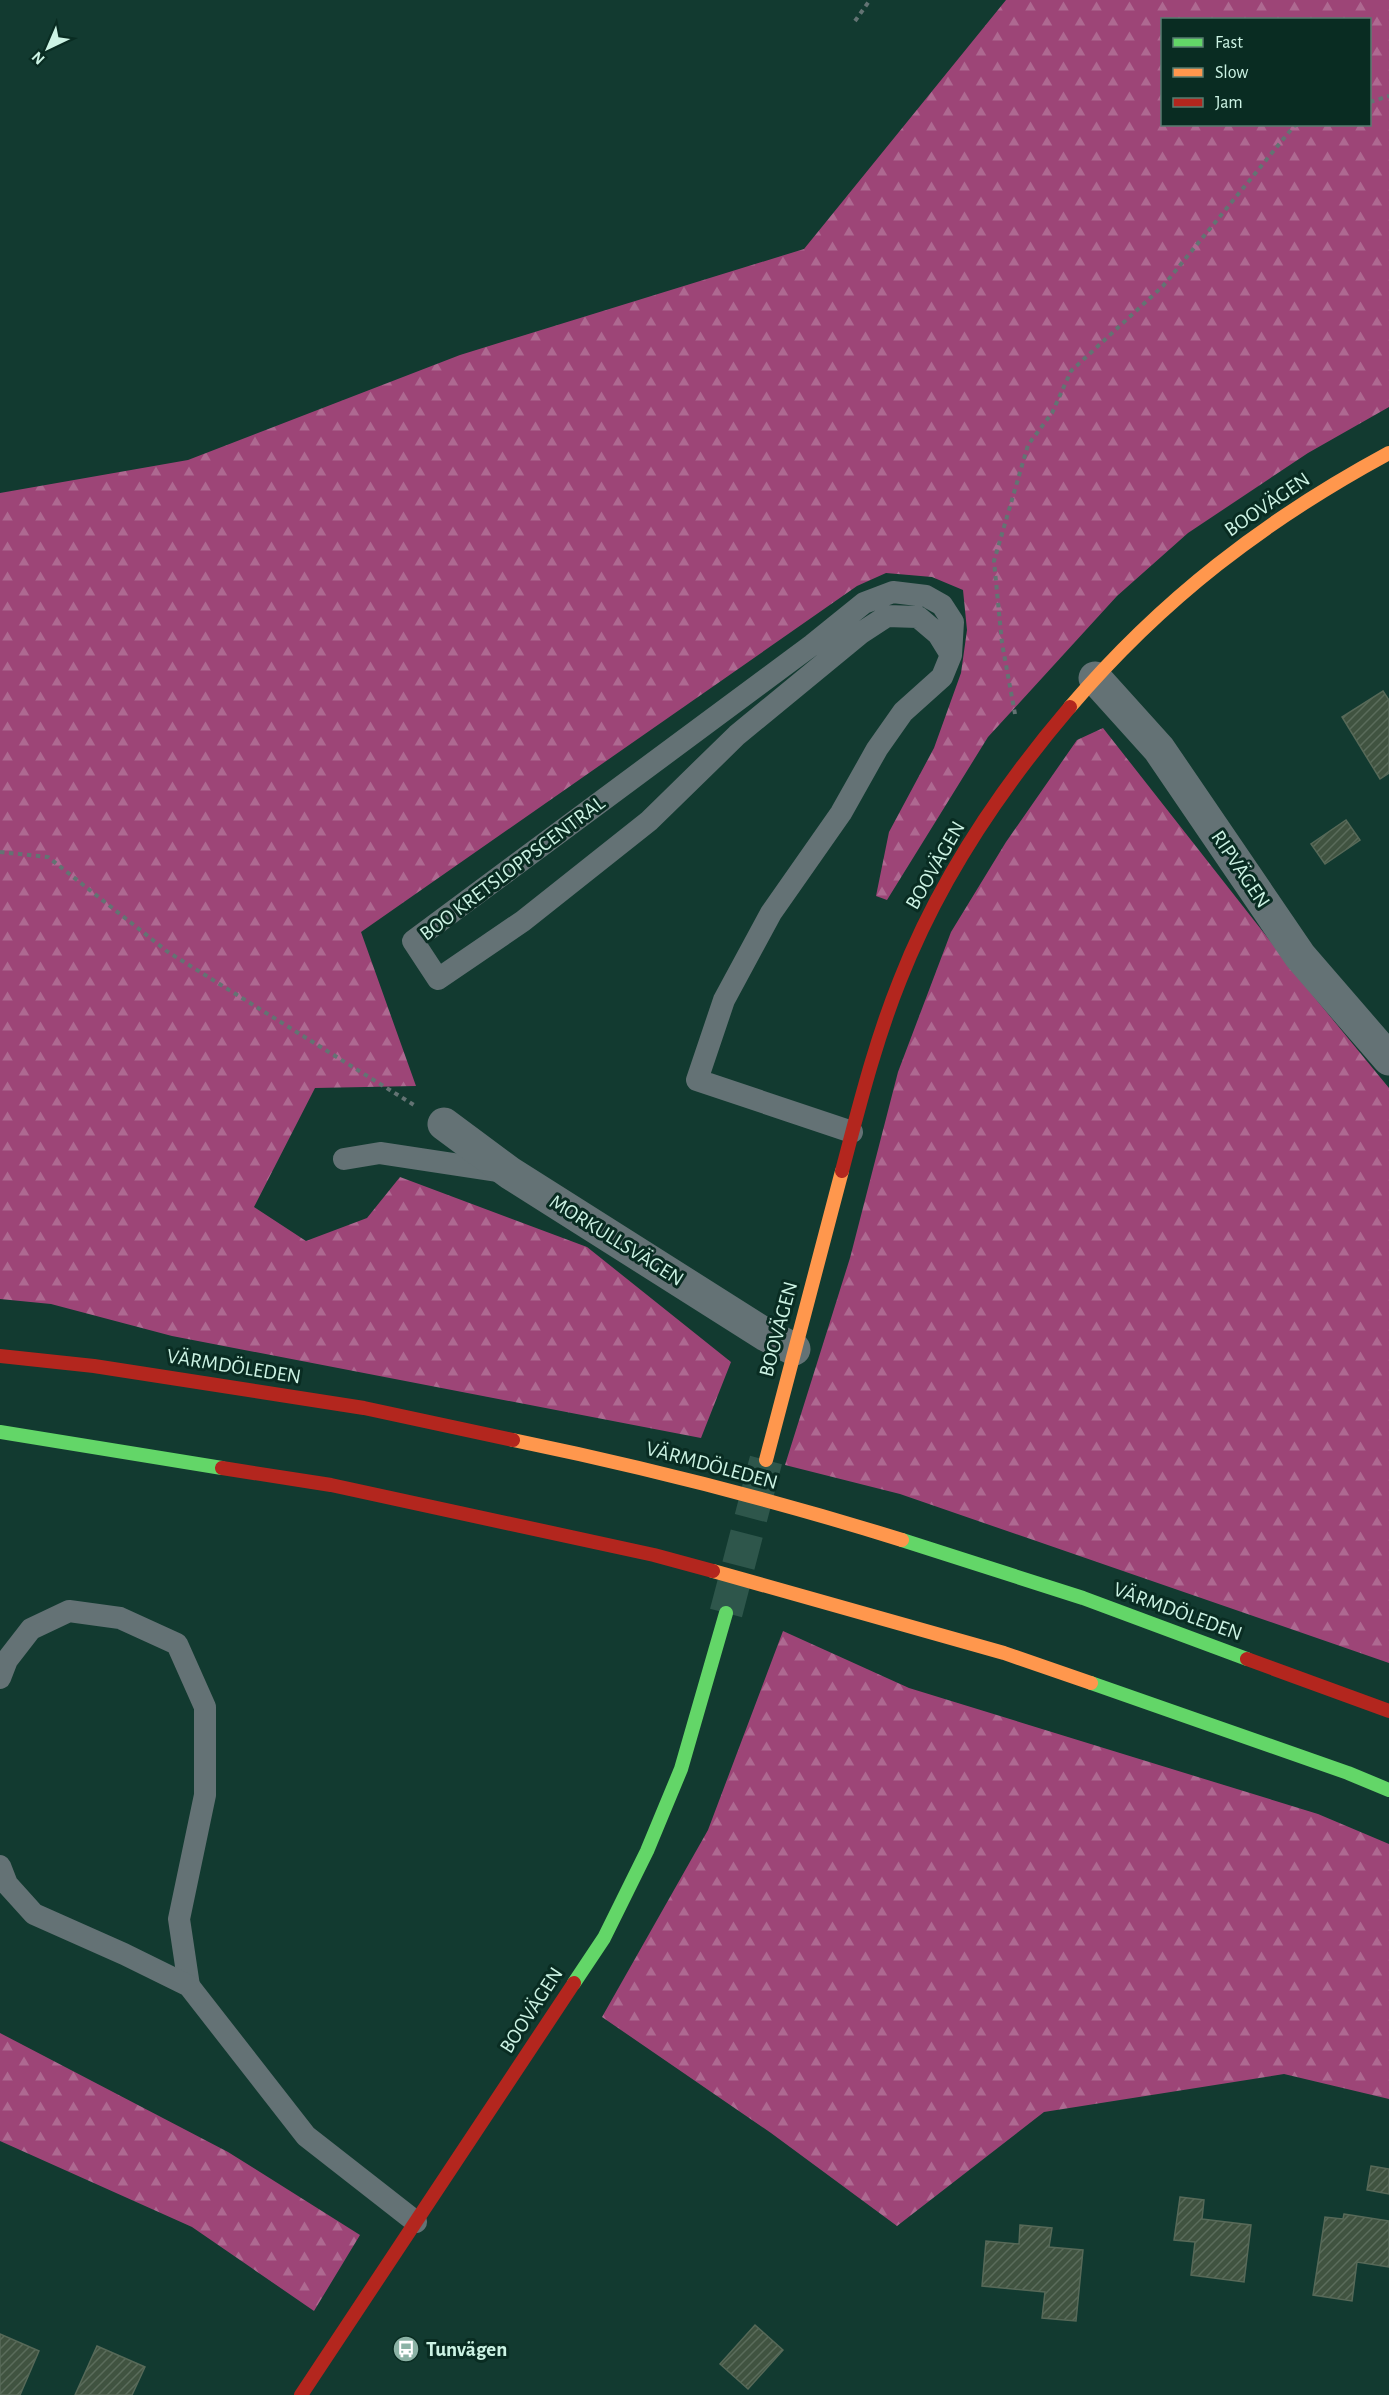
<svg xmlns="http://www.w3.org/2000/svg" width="1389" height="2395" font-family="'Alegreya Sans',sans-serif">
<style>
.forest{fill:url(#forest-firs);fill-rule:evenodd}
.building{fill:url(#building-hatch);stroke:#576958;stroke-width:1.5}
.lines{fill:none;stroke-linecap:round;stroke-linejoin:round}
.secondary-tunnel{stroke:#2e564b;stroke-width:33;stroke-dasharray:33 16;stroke-linecap:butt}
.path{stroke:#637373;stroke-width:4;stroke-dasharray:4.5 4.5;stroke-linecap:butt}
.lane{stroke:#647275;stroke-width:22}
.street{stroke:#647275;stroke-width:33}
.fast{stroke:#63d668;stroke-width:14}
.slow{stroke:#ff974d;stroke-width:14}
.jam{stroke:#b3261e;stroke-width:14}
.labels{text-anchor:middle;stroke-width:6;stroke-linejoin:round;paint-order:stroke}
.street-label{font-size:21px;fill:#ccf3e4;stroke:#092c22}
.poi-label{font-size:21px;font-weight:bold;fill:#ccf3e4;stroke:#092c22;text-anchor:start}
</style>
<defs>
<pattern id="forest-firs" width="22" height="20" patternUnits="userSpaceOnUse" patternTransform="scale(1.5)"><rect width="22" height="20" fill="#9d4577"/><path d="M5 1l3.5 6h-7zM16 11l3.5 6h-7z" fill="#ae6991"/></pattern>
<pattern id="building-hatch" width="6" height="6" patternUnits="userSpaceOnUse" patternTransform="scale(1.5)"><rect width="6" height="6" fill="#405340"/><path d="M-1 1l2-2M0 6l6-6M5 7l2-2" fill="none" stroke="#5a6c5b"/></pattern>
</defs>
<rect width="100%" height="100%" fill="#123a30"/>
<g class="forest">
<path d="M 1006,0 L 1389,0 L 1389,407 L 1308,453 L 1188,533 L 1117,596 L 988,737 L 887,900 L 876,896 L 889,832 L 934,748 L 961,673 L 967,630 L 963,590 L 932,577 L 886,573 L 857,586 L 361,932 L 416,1086 L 315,1088 L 254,1207 L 306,1241 L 367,1218 L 400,1177 L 587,1247 L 731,1362 L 701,1438 L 172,1336 L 51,1304 L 0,1299 L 0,493 L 188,460 L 460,355 L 804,249 ZM 1162,20 L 1370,20 L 1370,124 L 1162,124 Z"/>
<path d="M 1103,728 L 1315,998 L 1389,1088 L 1389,1663 L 900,1494 L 785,1465 L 850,1258 L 898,1072 L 951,932 L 1006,842 L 1077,740 Z"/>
<path d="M 783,1631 L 909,1688 L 1318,1814 L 1389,1844 L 1389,2099 L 1284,2074 L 1044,2112 L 897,2226 L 771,2133 L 602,2017 L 708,1830 Z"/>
<path d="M 0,2033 L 228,2152 L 360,2235 L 314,2311 L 192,2227 L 0,2141 Z"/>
</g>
<g class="building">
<path d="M 1383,691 L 1389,700 L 1389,773 L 1380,779 L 1342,717 Z"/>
<path d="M 1346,820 L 1360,840 L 1325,864 L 1311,844 Z"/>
<path d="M 1371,2166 L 1389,2169 L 1389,2194 L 1367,2190 Z"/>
<path d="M 1180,2197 L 1204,2200 L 1202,2219 L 1251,2225 L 1244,2282 L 1191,2275 L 1195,2242 L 1174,2240 Z"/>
<path d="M 1344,2214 L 1389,2221 L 1389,2267 L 1357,2262 L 1352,2301 L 1313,2295 L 1325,2217 L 1343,2219 Z"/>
<path d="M 1020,2225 L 1052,2228 L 1049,2247 L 1083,2250 L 1076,2321 L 1042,2318 L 1045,2292 L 982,2286 L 986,2241 L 1019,2244 Z"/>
<path d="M 755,2325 L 783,2350 L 748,2389 L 720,2364 Z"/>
<path d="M 0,2334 L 39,2351 L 20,2395 L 0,2395 Z"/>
<path d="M 97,2346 L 145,2367 L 132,2395 L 75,2395 Z"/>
</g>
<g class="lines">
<path class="secondary-tunnel" d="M 726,1613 L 766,1460"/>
<g class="path">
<path d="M 855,21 L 870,0"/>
<path d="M 1370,102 L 1389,96"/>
<path d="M 1015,714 L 1002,643 L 994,561 L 1028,445 L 1052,413 L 1071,371 L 1163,286 L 1294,126 L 1299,124"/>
<path d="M 0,852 L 48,857 L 168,952 L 414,1105"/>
</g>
<g class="lane">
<path d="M 852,1132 L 697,1080 L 724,1000 L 771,913 L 841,813 L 877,749 L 903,712 L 942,677 L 951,655 L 953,622 L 942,605 L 926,596 L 893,592 L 864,603 L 812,645 L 413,941 L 438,979 L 523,921 L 649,821 L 737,735 L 861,633 L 887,616 L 918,617 L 938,634 L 951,655"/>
<path d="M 344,1159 L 380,1153 L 505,1172"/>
<path d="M 0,1678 L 7,1660 L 31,1629 L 69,1611 L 120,1618 L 177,1644 L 205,1707 L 205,1795 L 179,1919 L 189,1986"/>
<path d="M 0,1866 L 7,1884 L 34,1914 L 124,1954 L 189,1986 L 306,2136 L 416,2222"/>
</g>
<g class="street">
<path d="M 1095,678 L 1159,749 L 1300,956 L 1389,1059"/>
<path d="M 444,1124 L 510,1173 L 766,1335 L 794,1349"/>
</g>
<g class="fast">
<path d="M 0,1432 L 222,1468"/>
<path d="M 902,1540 L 1083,1598 L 1247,1659"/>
<path d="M 1091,1683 L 1348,1773 L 1389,1790"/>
<path d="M 574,1983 L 604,1938 L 647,1851 L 681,1769 L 726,1613"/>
</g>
<g class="slow">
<path d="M 1070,707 C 1162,599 1265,520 1389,453"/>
<path d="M 513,1440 C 644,1467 774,1500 902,1540"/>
<path d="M 766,1460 L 842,1171"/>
<path d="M 713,1571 L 1004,1653 L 1091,1683"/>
</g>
<g class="jam">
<path d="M 842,1171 C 859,1107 875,1042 900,980 C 939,880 1001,788 1070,707"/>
<path d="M 0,1356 L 94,1366 L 364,1408 L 513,1440"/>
<path d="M 222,1468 L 331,1485 L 654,1555 L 713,1571"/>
<path d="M 1247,1659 L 1389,1711"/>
<path d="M 301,2395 L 574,1983"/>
</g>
</g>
<defs>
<symbol id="bus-disc" viewBox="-11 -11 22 22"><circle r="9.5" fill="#8bb2a5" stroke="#092c22"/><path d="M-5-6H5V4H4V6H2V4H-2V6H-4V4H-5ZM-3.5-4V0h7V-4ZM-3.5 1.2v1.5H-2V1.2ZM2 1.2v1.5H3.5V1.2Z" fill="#fff"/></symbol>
</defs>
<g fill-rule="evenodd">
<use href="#bus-disc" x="391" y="2334" width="30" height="30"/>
</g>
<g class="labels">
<g class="street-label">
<text transform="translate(1267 504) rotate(-34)" y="7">BOOVÄGEN</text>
<text transform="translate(935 865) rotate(-60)" y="7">BOOVÄGEN</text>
<text transform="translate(512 868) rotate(-37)" y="7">BOO KRETSLOPPSCENTRAL</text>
<text transform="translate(1241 869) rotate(56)" y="7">RIPVÄGEN</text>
<text transform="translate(617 1240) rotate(32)" y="7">MORKULLSVÄGEN</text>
<text transform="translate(778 1329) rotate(-75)" y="7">BOOVÄGEN</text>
<text transform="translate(234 1366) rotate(9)" y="7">VÄRMDÖLEDEN</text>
<text transform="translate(712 1465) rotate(15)" y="7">VÄRMDÖLEDEN</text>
<text transform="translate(1178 1611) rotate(20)" y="7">VÄRMDÖLEDEN</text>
<text transform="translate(531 2010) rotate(-57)" y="7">BOOVÄGEN</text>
</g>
<g class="poi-label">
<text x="426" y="2356">Tunvägen</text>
</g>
</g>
<rect x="1161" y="18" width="210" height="108" fill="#092c22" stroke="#577c70" stroke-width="1.5"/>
<rect x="1173" y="38" width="30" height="9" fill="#63d668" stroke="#577c70" stroke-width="1.5"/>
<text x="1215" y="48" font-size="18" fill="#ccf3e4">Fast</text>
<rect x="1173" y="68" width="30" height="9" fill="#ff974d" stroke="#577c70" stroke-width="1.5"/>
<text x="1215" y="78" font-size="18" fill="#ccf3e4">Slow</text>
<rect x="1173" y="98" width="30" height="9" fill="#b3261e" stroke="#577c70" stroke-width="1.5"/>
<text x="1215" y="108" font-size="18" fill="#ccf3e4">Jam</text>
<g transform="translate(48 48) rotate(224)" stroke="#092c22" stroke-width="4.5" paint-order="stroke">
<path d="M0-4.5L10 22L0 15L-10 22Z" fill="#ccf3e4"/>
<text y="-9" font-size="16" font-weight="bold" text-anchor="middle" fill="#ccf3e4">N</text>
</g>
</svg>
